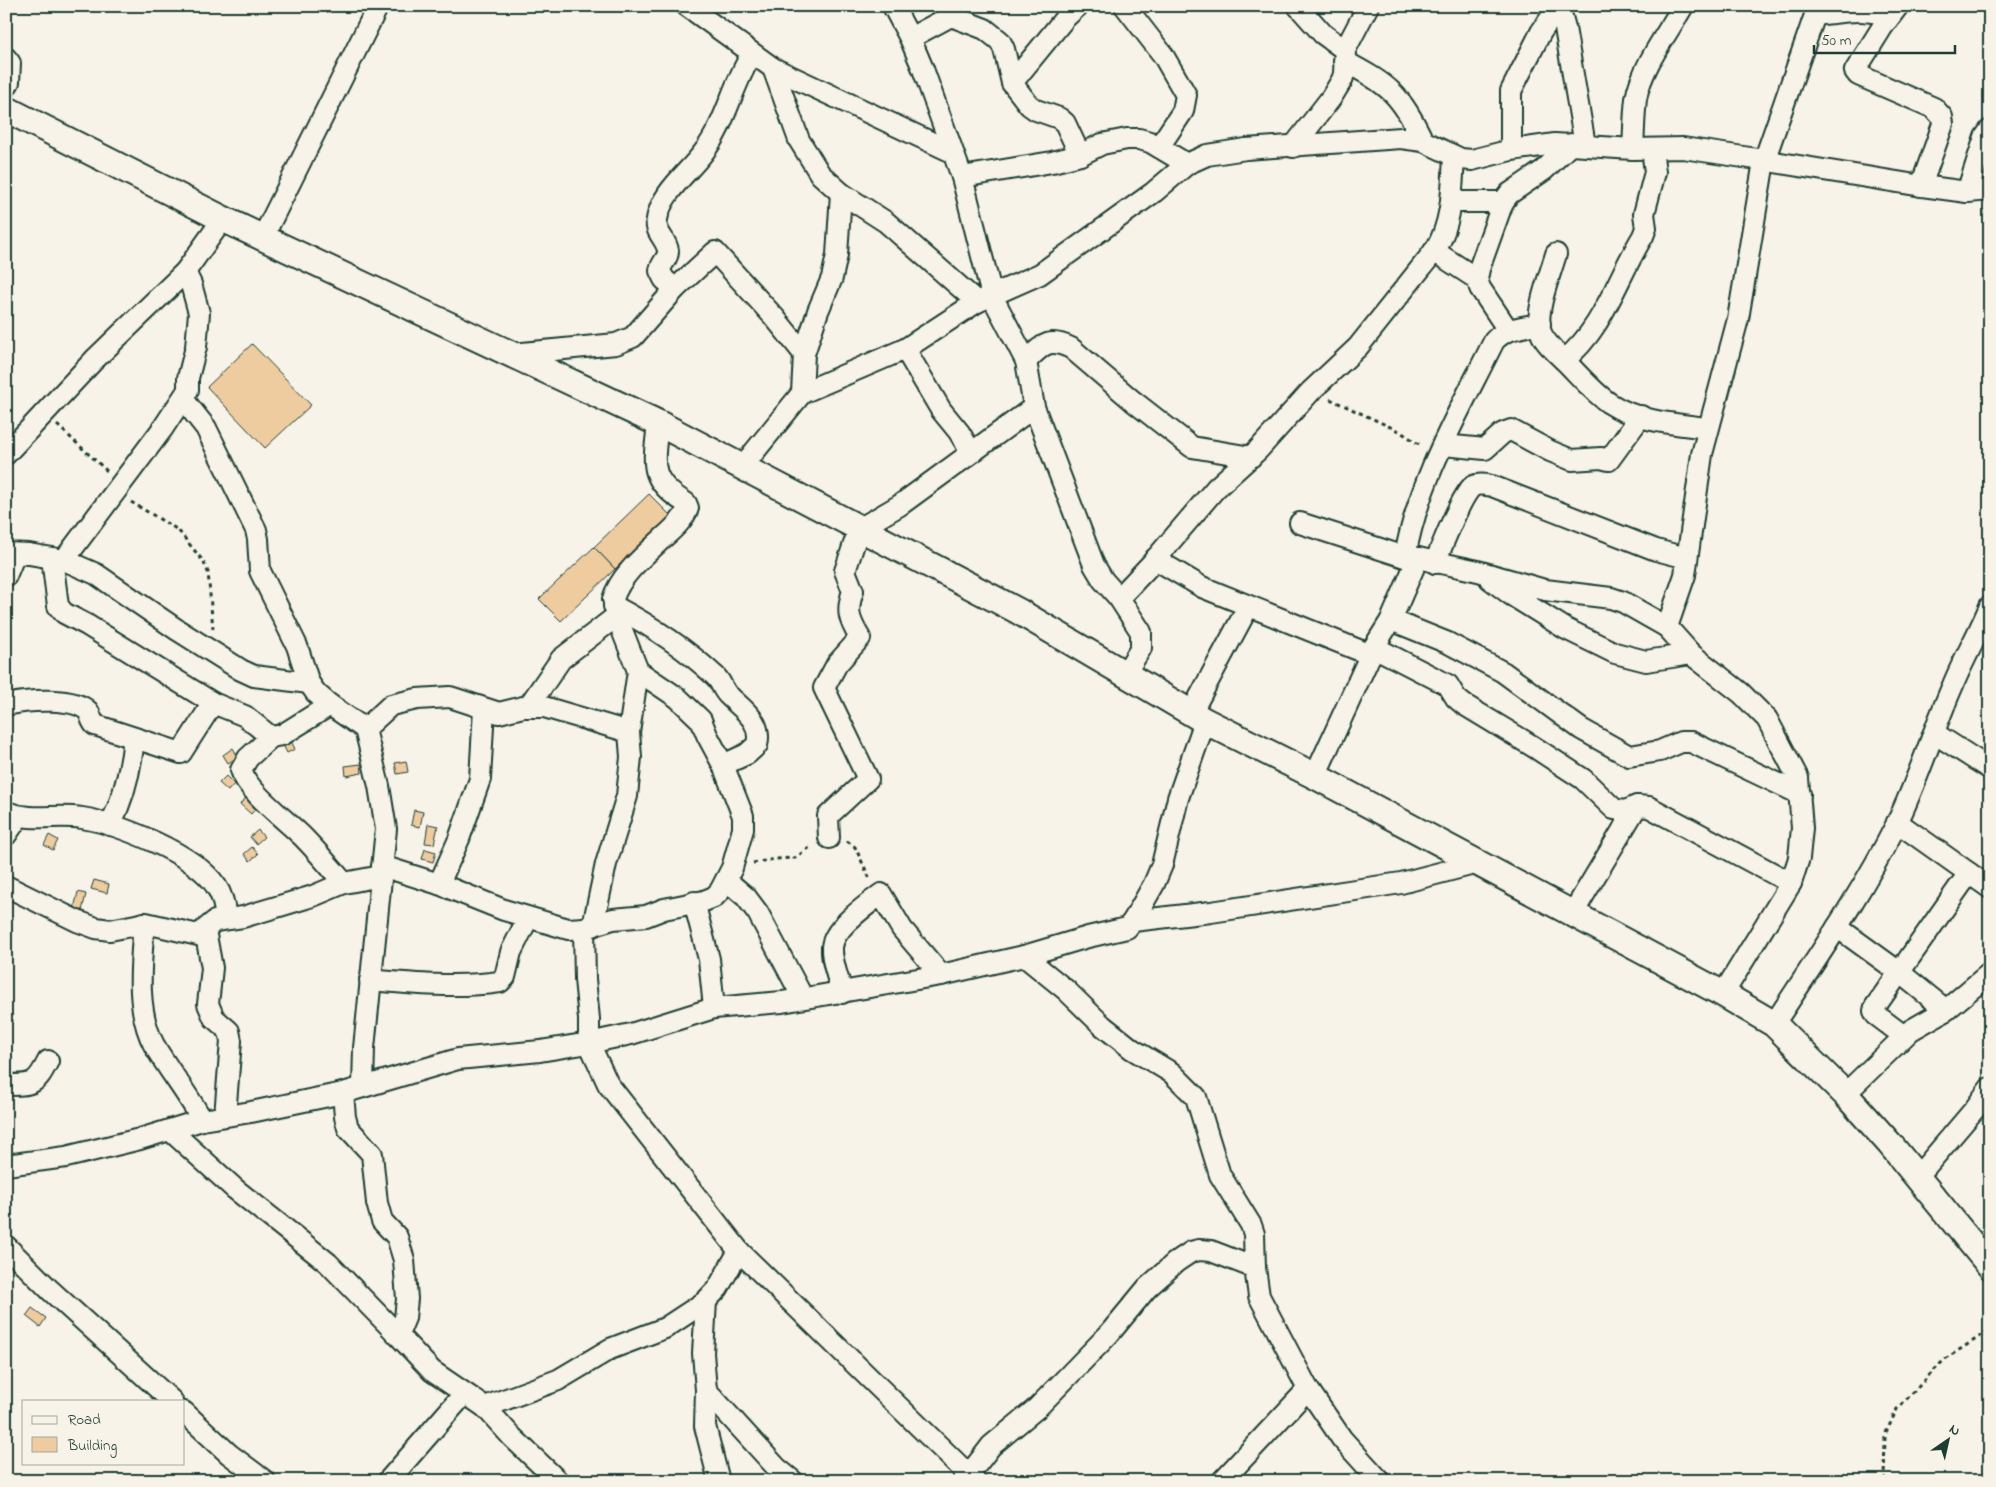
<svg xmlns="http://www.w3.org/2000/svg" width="1996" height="1487" font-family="'Indie Flower',sans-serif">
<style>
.building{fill:#eecca0;stroke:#1f3d34}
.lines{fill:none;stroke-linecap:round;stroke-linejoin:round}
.minor-casing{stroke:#1f3d34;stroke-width:24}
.tertiary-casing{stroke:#1f3d34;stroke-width:29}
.path{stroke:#1f3d34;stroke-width:3;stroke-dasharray:4 4;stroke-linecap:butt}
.minor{stroke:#f7f3e8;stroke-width:20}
.tertiary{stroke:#f7f3e8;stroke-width:25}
</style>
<rect width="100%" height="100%" fill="#f7f3e8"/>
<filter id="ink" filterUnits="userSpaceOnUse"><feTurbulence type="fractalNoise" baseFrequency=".02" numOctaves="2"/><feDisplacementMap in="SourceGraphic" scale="10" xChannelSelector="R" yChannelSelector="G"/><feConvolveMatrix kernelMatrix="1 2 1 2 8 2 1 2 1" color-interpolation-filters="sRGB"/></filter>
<g filter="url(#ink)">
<g class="building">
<path d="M 252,344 L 311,405 L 265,448 L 207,387 Z"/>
<path d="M 649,494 L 671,516 L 615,569 L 594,547 Z"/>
<path d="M 594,547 L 615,569 L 561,621 L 539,599 Z"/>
<path d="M 288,735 L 295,749 L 287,753 L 280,739 Z"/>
<path d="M 233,748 L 238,757 L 228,763 L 223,755 Z"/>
<path d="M 406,761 L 408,772 L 397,774 L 395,763 Z"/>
<path d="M 361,764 L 362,773 L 346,776 L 345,766 Z"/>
<path d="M 226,776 L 234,784 L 228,791 L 219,783 Z"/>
<path d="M 247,797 L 257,807 L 251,814 L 240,804 Z"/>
<path d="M 414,810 L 423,812 L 420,827 L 411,825 Z"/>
<path d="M 428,824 L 438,826 L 434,844 L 425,843 Z"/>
<path d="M 258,830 L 264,837 L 256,844 L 250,837 Z"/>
<path d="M 49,835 L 58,840 L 53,850 L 44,845 Z"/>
<path d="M 252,847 L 258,854 L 250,861 L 244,854 Z"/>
<path d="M 425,849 L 436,852 L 433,862 L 422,859 Z"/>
<path d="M 94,880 L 109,884 L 107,893 L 91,889 Z"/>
<path d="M 78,892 L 86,894 L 82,911 L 74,909 Z"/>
<path d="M 32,1308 L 46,1318 L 40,1327 L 26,1316 Z"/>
</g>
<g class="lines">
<defs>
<g id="minor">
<path d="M 687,6 L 773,68 L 952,152"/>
<path d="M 893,6 L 910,38 L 923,69 L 962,177 L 992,296 L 1026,361 L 1034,407 L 1094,565 L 1103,580 L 1119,598 L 1141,632 L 1141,648 L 1125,674"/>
<path d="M 947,6 L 951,16 L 985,29 L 1000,41 L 1004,49 L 1012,83 L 1029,105 L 1036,110 L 1059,118 L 1065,123 L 1080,155"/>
<path d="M 1125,6 L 1163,55 L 1186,95 L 1183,111 L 1159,147"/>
<path d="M 1298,6 L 1323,34 L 1345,50"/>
<path d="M 1559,6 L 1565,28 L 1585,145"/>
<path d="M 1898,6 L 1883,26 L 1855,71 L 1858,75 L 1934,108 L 1942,117 L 1943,124 L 1921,186"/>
<path d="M 1815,15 C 1839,13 1866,6 1889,17"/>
<path d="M 910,38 L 951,16"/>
<path d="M 6,58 L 10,63 L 9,82 L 6,87"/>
<path d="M 1344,61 C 1389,85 1401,94 1423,141"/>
<path d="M 773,68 L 799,140 L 820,174 L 841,193 L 886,222 L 977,302"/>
<path d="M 1012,83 L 1065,18 L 1078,6"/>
<path d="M 1293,147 L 1331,98 L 1342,80 L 1344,74 L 1345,50 L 1368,6"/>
<path d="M 1633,149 C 1634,133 1634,115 1636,99 C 1641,68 1667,34 1683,6"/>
<path d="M 1511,150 L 1511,91 L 1541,32 L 1559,6"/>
<path d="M 962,177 L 1052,162 L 1080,155 L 1102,144 L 1127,139 L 1139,139 L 1150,142 L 1187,164"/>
<path d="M 1967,192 L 1985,137 L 1990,130"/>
<path d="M 1451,202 L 1503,202"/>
<path d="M 263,237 L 378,6"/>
<path d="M 1434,251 L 1477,279"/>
<path d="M 1556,254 C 1550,275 1536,308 1540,329 C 1542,341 1556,352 1565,361 C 1579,375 1593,392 1609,403 C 1638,422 1675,424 1708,428"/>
<path d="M 675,289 L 664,279 L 660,271 C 660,264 669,258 668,251 C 667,239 654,233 657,219 C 662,192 687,174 703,153 C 726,124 732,85 752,54"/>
<path d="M 1508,330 L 1480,288 L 1477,279 L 1479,269 L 1503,202 L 1509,194 L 1544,170 L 1571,144"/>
<path d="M 905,349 L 941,410 L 959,432 L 971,452"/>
<path d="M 512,354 L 616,344 L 633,337 L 675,289 L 715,252 L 775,318 L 804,354"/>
<path d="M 1564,360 C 1603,330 1617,278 1643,236 L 1646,228 L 1644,214 L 1655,172 L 1652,149"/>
<path d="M 1026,361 C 1043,345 1048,337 1071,348 L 1133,401 L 1192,447 L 1251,457"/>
<path d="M 802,393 L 804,354 L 818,311 L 832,278 L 837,255 L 841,193"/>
<path d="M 183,399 L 206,428 L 256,530 L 258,539 L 260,571 L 297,646 L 309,683 L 316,693 L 330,705 L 365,729 L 379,786 L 386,829 L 364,1048 L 363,1087"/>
<path d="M 1443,445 L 1485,449 L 1503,433 L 1511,430 L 1550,451 L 1572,460 L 1601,458 L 1609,460 L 1641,416"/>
<path d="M 6,454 L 94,360 L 185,272 L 223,219"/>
<path d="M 742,467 L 802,393 L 905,349 L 977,302 L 1040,274 L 1154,192 L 1187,164 L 1207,155 L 1246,149 L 1401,138 L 1423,141 L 1461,159 L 1472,160 L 1511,150 L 1555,144 L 1633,149 L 1683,148 L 1750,158 L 1922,186 L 1967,192 L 1990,190"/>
<path d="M 1300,523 L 1405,557 L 1418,558 L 1478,571 L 1545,590 L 1611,598 L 1623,602 L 1667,627"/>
<path d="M 6,553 L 29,554 L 64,560 L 96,574 L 176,629 L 241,670 L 254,676 L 309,683"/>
<path d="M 1405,557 C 1418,481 1460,410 1494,341 C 1505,328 1523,327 1540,324"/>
<path d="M 52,558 L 58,606 L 64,613 L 87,625 L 213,703 L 245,716 L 271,737 L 282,735 L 330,705"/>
<path d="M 1155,559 L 1202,587 L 1371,655"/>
<path d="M 64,560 L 163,428 L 188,390 L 188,378 L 196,347 L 199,313 L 191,284 L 185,272"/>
<path d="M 1435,563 C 1441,548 1462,494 1473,486 C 1479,483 1486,485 1492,486 L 1656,550 L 1687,558"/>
<path d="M 6,576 L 15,554"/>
<path d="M 1490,579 L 1510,594 L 1566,629 L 1615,653 L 1646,661 L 1691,654"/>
<path d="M 1119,598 L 1152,563 L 1216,488 L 1258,450 L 1311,391 L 1358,347 L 1436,249 C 1453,220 1452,188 1454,156"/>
<path d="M 614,606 C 650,625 685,648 715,676 C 721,681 722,689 728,695 C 742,709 763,721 757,745 L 747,754 L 723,765"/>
<path d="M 1391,620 L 1448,643 L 1503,672 L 1581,729 L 1629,756 L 1660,751 L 1681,742 L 1691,742 L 1800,794"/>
<path d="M 1374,647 L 1448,685 L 1456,698 L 1463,704 L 1534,747 L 1583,779 L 1614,809 L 1625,811 L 1637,806 L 1649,807 L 1791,883"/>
<path d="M 11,704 C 29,700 74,697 88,711 C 91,715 91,721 95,725 L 181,753 L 213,703"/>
<path d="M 528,707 L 561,659 L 618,615"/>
<path d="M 1191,713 L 1248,607"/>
<path d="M 365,729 L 391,705 L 417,699 L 450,697 L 499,713 L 523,707 L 544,707 L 629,732"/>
<path d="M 1934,733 L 1990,769"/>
<path d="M 271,737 L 248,758 L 241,770 C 247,791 286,820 302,836 C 317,851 330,867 344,883"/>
<path d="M 1315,776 L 1374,647 L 1391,620 L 1418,558"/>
<path d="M 6,812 C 33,822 55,814 82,818 C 119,824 195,854 216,886 C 223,896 224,906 226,918"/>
<path d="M 1897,822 L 1990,888"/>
<path d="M 110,825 C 124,798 131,768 134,738"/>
<path d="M 6,835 L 19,816"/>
<path d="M 829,838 L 828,816 L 868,779 L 824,688 L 837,664 L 860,638 C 849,620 846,611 853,591 L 845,571 L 859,529 L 900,505 L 1034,407"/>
<path d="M 382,866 L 439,884 L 504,910 L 568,929 L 584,928 L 613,919 L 646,916 L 664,909 L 704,901 L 714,897 L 720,891 L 732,868 L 743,829 L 743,816 L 723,765 L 707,735 L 701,720 L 678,698 L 638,671"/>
<path d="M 726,880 L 746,897 L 758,913 L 803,998"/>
<path d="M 439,884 L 459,839 L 480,779 L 484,709"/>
<path d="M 6,886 L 77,921 L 96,928 L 110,930 L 146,923 L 198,935 L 215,921 L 243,917 L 313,896 L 344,883 L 381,876"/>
<path d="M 694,902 L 709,959 L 714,1008"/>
<path d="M 1573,913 L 1637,806"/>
<path d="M 1133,921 L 1154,884 L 1162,865 L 1178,798 L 1205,721"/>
<path d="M 144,923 C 141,963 135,1009 154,1045 C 169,1071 188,1094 202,1120"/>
<path d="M 593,926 L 606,864 L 627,796 L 631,757 L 629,732 L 638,671 L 622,630 L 613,599 C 620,575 646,554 663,538 C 672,530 684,520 688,508 L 686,503 C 647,480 654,463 658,423"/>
<path d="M 1837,927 L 1899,972 L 1946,1010"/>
<path d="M 584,928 L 585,979 L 589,1019 L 589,1043 L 608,1084 L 739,1251 L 975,1481"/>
<path d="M 205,930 L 212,968 L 208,1004 L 214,1018 L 229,1031 L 231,1041 L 225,1116"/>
<path d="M 1024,956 L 1066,990 L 1103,1026 L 1132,1049 L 1172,1073 L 1196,1097 L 1220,1175 L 1251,1225 L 1254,1234 L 1255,1268 L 1259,1296 L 1308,1389 L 1342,1439 L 1380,1481"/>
<path d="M 370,980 C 414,984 457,988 500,982 L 505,977 L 511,952 L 528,918"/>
<path d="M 842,993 C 839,979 831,962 832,947 C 834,927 866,906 881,894 L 902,929 L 941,975"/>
<path d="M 1723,994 L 1791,883 L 1799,858 L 1802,828 L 1798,778 L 1767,719 L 1741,693 L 1691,654 L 1667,627 L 1685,575 L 1702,454 L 1738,319 L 1764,161 L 1815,15 L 1816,6"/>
<path d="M 1774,1024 C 1817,958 1862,893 1897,823 C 1919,778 1933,730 1953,685 C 1964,658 1979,633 1990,606"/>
<path d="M 1904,1036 L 1876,1015 L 1874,1011 L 1875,1007 L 1969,873"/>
<path d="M 6,1085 C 32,1085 36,1085 48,1061"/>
<path d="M 343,1093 L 345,1117 L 348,1128 L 372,1154 L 377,1203 L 382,1221 L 397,1237 L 404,1260 L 407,1299 L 405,1318 L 398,1335 L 432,1371 L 485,1407 L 512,1437 L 558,1481"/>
<path d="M 1845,1094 L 1911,1030 L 1946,1010 L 1990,973"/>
<path d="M 170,1130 L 235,1189 L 328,1263 L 398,1335"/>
<path d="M 6,1165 L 66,1157 L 140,1139 L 202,1120 L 251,1112 L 343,1093 L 458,1059 L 540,1051 L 589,1043 L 631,1034 L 714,1008 L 782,1002 L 941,975 L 1024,956 L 1088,937 L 1127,928 L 1133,921 L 1211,912 L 1401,883 L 1478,863"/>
<path d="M 1918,1176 L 1974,1110 L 1990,1088"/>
<path d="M 6,1246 L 50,1290 L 172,1401"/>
<path d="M 706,1301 L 703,1353 L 706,1390 L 705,1426 L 719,1481"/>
<path d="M 706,1390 L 777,1468 L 793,1481"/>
<path d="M 485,1407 L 558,1380 L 610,1349 L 665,1328 L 706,1301 L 718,1288 L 739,1251"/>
<path d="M 184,1412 L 229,1454 L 265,1481"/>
<path d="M 388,1481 L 464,1394"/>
<path d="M 964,1481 L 991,1446 L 1037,1408 L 1109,1334 L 1147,1288 L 1176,1262 L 1191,1252 L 1199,1250 L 1211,1251 L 1255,1268"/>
<path d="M 1222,1481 L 1308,1389"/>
</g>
<path id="tertiary" d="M 6,109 L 223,219 L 658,423 L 1018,611 L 1205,721 L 1315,776 L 1723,994 L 1774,1024 L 1845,1094 L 1890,1144 L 1990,1266"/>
</defs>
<use href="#minor" class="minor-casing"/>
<use href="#tertiary" class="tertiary-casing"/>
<g class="path">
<path d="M 1330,399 L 1399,431 L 1422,446"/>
<path d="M 57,425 L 107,471"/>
<path d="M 131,502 L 178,530 L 203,561 L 208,572 L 213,629"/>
<path d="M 847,841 L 855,847 L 870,879"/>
<path d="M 753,863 L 775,859 L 795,858 L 812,846"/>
<path d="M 1884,1481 L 1885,1435 L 1897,1409 L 1945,1359 L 1990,1330"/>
</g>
<use href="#minor" class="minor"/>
<use href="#tertiary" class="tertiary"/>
</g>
</g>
<rect width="1996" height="1487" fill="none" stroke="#f7f3e8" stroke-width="25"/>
<rect x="12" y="12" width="1971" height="1462" fill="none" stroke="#1f3d34" stroke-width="2" filter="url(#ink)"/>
<rect x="22" y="1400" width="162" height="65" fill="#f7f3e8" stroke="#a1aaa0"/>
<rect x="32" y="1416" width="25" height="8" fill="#f7f3e8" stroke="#a1aaa0"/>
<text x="68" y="1424" font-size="15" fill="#1f3d34">Road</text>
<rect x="32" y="1437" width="25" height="15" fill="#eecca0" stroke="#a1aaa0"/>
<text x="68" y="1450" font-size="15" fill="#1f3d34">Building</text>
<g transform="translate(1948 1440) rotate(34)" stroke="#f7f3e8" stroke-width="4" paint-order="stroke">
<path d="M0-4L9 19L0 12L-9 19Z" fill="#1f3d34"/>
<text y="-8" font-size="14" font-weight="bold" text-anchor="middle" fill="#1f3d34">N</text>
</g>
<path d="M1814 45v8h141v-8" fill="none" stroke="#1f3d34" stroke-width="2.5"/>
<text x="1821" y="45" font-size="15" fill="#1f3d34" stroke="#f7f3e8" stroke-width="4" paint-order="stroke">50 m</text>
</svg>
